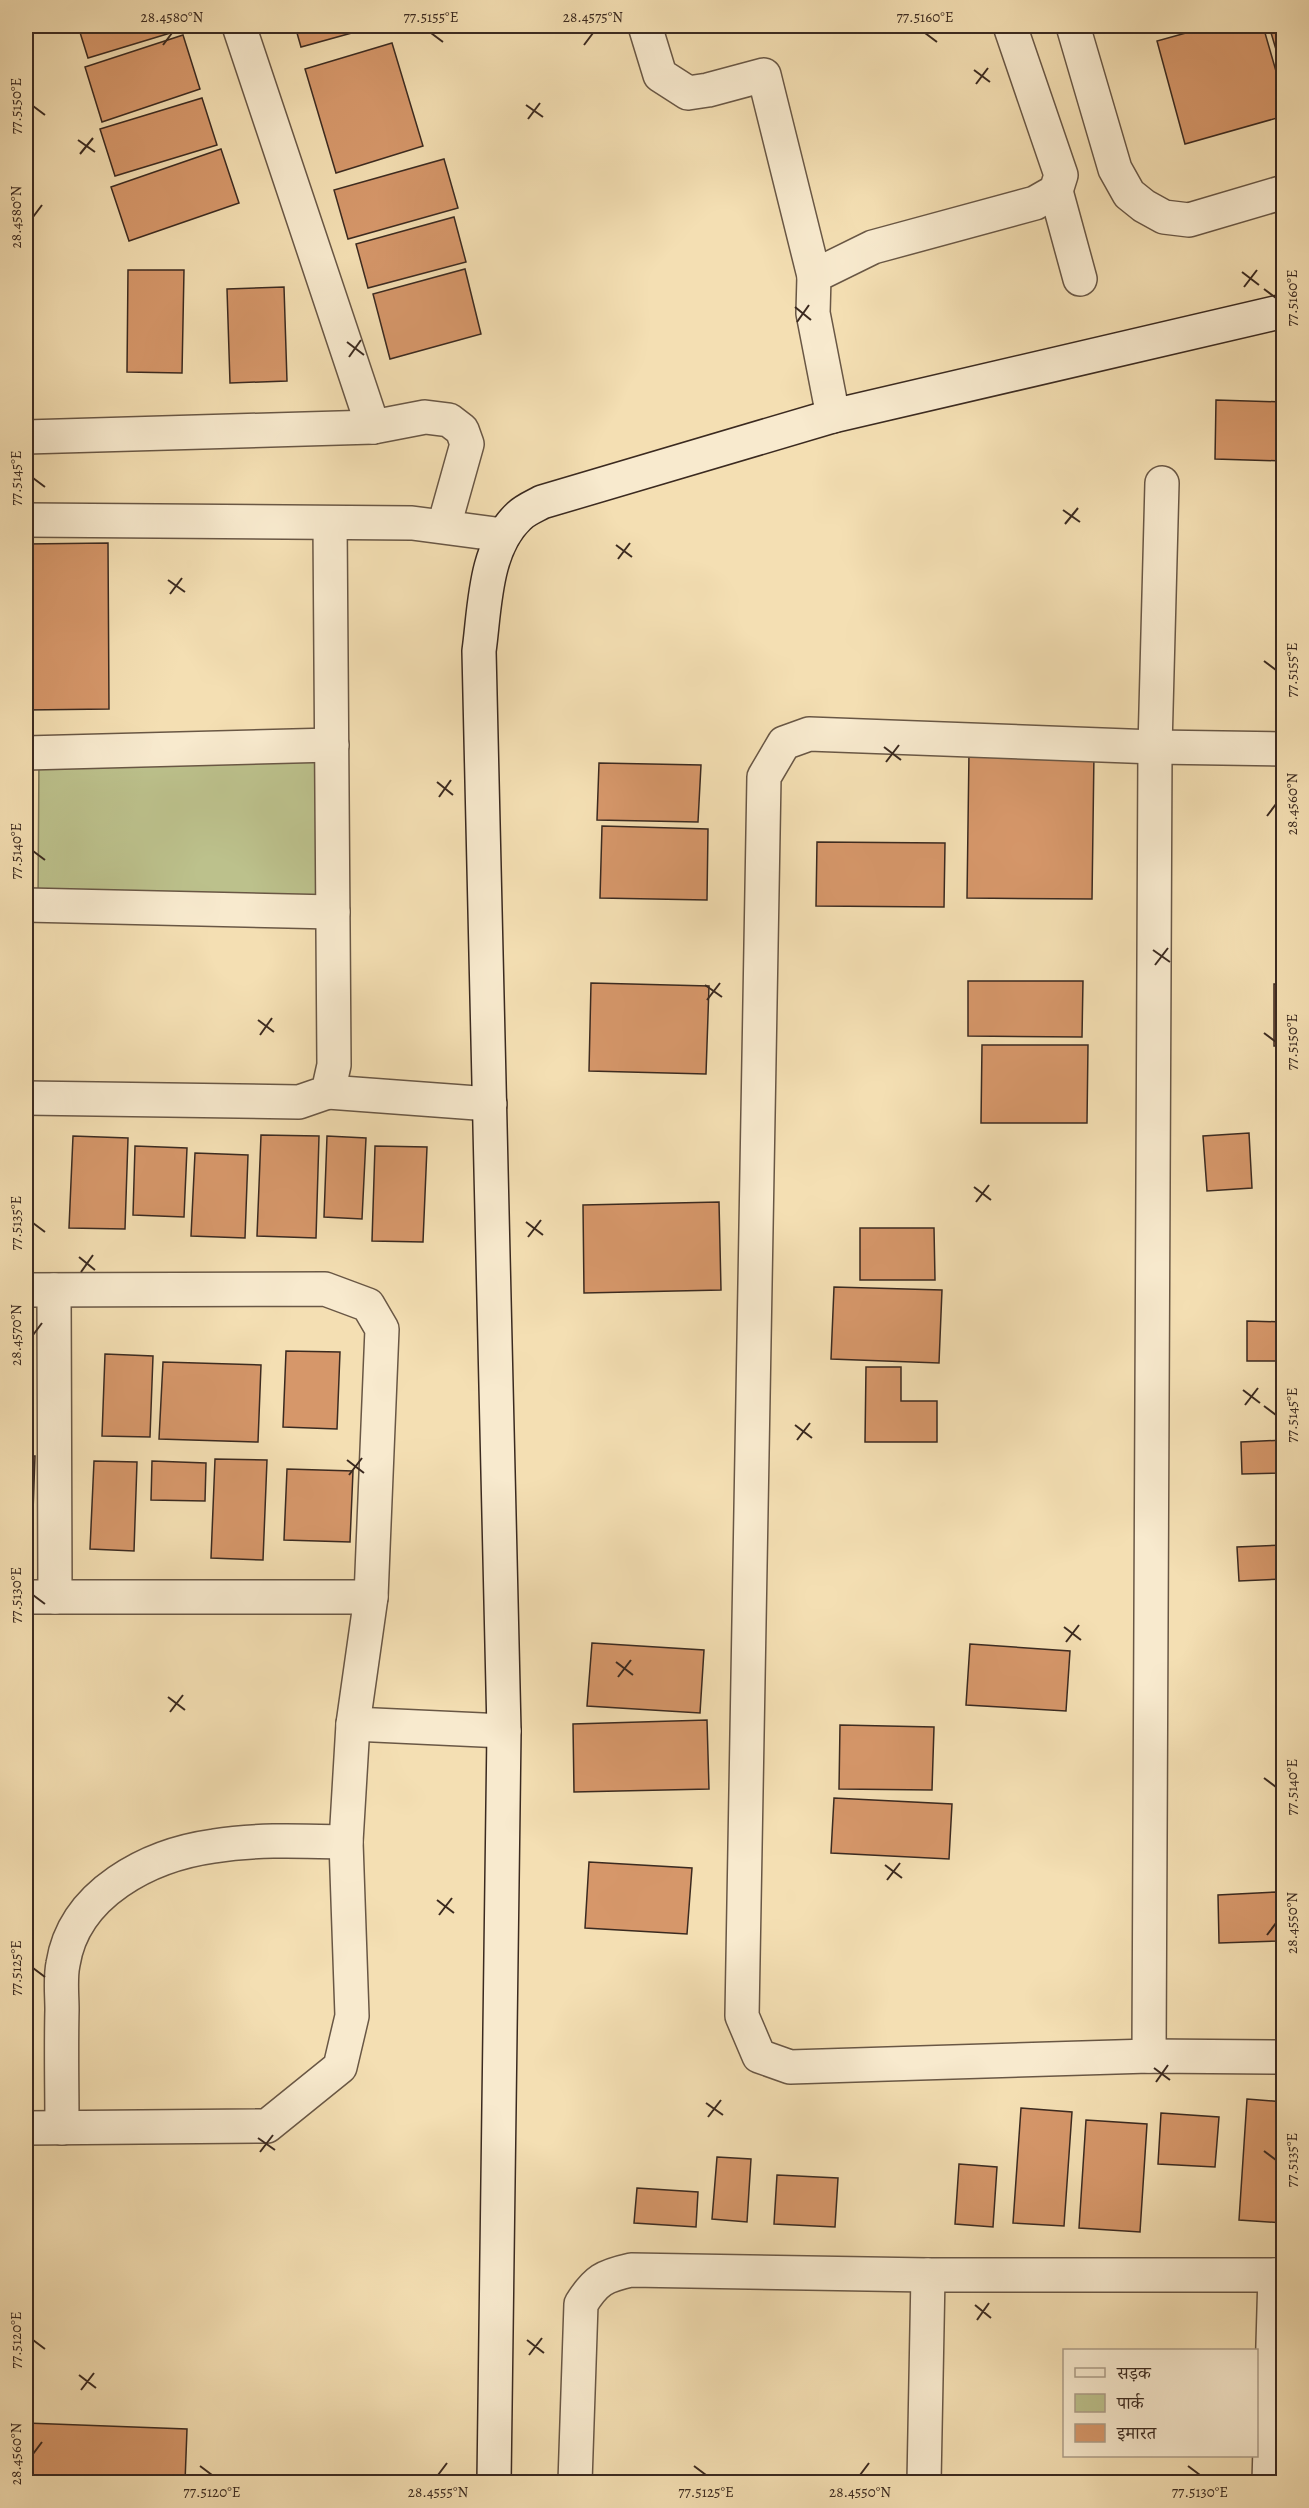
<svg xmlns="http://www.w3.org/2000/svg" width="1309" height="2508" font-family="Alegreya,'Noto Serif Devanagari',serif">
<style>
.green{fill:#bcc18c;stroke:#7c7656;stroke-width:1.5}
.building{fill:#d6976a;stroke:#3b2a20;stroke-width:1.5}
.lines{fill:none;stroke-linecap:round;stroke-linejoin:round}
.street-casing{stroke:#695745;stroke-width:36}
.secondary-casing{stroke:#3b2a20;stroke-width:36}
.street{stroke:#f8eace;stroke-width:33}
.secondary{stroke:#f8eace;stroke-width:33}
.ticks{fill:none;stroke:#3b2a20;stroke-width:2}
.neatline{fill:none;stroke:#3b2a20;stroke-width:2}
.ticks-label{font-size:15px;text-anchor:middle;fill:#3b2a20}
</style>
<rect width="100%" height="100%" fill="#f4dfb3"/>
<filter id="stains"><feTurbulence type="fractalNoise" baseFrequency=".00333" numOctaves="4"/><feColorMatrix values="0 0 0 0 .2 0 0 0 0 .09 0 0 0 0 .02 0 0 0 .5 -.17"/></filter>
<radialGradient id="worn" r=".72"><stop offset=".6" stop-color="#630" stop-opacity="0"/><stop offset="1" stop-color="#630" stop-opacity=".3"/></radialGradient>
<path class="green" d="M 39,750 L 342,751 L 341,908 L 38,907 Z"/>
<g class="building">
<path d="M 78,26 L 175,26 L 177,31 L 88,58 Z"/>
<path d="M 295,26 L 377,26 L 301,47 Z"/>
<path d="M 1211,26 L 1263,26 L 1284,99 L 1284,116 L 1185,144 L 1157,41 Z"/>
<path d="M 1269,26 L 1284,26 L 1284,72 L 1283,73 Z"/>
<path d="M 183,35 L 200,89 L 102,122 L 85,67 Z"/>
<path d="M 392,43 L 423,146 L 336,173 L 305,69 Z"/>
<path d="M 202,98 L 217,145 L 115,176 L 100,129 Z"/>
<path d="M 221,149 L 239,203 L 129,241 L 111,187 Z"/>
<path d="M 444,159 L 458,208 L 348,239 L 334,190 Z"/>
<path d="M 454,217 L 466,262 L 368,288 L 356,244 Z"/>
<path d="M 465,269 L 481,334 L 390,359 L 373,294 Z"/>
<path d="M 128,270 L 184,270 L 182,373 L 127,372 Z"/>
<path d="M 284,287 L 287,381 L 230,383 L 227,289 Z"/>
<path d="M 1216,400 L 1284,402 L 1284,461 L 1215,459 Z"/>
<path d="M 108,543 L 109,709 L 26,710 L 26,544 Z"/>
<path d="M 969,752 L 1094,753 L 1092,899 L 967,898 Z"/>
<path d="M 599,763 L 701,765 L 698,822 L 597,820 Z"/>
<path d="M 602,826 L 708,829 L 707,900 L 600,898 Z"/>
<path d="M 817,842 L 945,843 L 944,907 L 816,906 Z"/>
<path d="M 968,981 L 1083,981 L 1082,1037 L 968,1036 Z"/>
<path d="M 591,983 L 709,986 L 706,1074 L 589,1071 Z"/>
<rect x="1274" y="984" width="10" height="62"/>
<path d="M 982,1045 L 1088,1045 L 1087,1123 L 981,1123 Z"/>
<path d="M 1249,1133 L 1252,1188 L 1207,1191 L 1203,1136 Z"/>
<path d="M 261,1135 L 319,1136 L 316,1238 L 257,1236 Z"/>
<path d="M 73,1136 L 128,1138 L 125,1229 L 69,1228 Z"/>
<path d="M 327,1136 L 366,1138 L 362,1219 L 324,1217 Z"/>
<path d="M 135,1146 L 187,1148 L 184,1217 L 133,1215 Z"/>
<path d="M 375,1146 L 427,1147 L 423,1242 L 372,1241 Z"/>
<path d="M 195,1153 L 248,1155 L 245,1238 L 191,1236 Z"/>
<path d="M 719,1202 L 721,1290 L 584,1293 L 583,1205 Z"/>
<path d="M 860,1228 L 934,1228 L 935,1280 L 860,1280 Z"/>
<path d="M 834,1287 L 942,1290 L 939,1363 L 831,1359 Z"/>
<path d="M 1247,1321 L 1284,1322 L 1284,1361 L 1247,1361 Z"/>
<path d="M 286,1351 L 340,1352 L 337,1429 L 283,1427 Z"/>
<path d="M 105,1354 L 153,1356 L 150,1437 L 102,1436 Z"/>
<path d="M 163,1362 L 261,1365 L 258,1442 L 159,1439 Z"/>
<path d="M 866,1367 L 901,1367 L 901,1401 L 937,1401 L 937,1442 L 865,1442 Z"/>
<path d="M 1284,1440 L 1284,1473 L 1242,1474 L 1241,1442 Z"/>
<path d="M 26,1456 L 35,1456 L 31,1567 L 26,1567 Z"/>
<path d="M 215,1459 L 267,1460 L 263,1560 L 211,1558 Z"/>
<path d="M 94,1461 L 137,1462 L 134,1551 L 90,1549 Z"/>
<path d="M 152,1461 L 206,1463 L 205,1501 L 151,1500 Z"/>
<path d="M 287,1469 L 353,1471 L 350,1542 L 284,1540 Z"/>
<path d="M 1284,1545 L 1284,1579 L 1239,1581 L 1237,1547 Z"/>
<path d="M 592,1643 L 704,1650 L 700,1713 L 587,1706 Z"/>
<path d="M 970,1644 L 1070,1651 L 1066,1711 L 966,1705 Z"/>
<path d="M 707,1720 L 709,1789 L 574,1792 L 573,1724 Z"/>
<path d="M 840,1725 L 934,1727 L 932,1790 L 839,1789 Z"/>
<path d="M 834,1798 L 952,1804 L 949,1859 L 831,1853 Z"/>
<path d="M 589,1862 L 692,1868 L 687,1934 L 585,1928 Z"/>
<path d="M 1276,1892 L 1278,1941 L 1219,1943 L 1218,1895 Z"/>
<path d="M 1247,2099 L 1284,2102 L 1284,2223 L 1239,2220 Z"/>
<path d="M 1021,2108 L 1072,2112 L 1064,2226 L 1013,2223 Z"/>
<path d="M 1161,2113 L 1219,2117 L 1215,2167 L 1158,2164 Z"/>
<path d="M 1086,2120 L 1147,2124 L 1140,2232 L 1079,2228 Z"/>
<path d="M 717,2157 L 751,2159 L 747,2222 L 712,2219 Z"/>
<path d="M 959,2164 L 997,2167 L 993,2227 L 955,2224 Z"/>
<path d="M 777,2175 L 838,2178 L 835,2227 L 774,2224 Z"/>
<path d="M 637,2188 L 698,2192 L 696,2227 L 634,2223 Z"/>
<path d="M 26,2423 L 187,2429 L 185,2482 L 26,2482 Z"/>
</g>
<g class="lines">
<defs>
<g id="street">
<path d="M 239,26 L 373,427"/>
<path d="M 645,26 L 660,75 L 688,93 L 708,90 L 764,75 L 814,276"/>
<path d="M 1073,26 L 1115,169 L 1129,194 L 1144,206 L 1164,217 L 1189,220 L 1284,192"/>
<path d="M 1056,191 L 1080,279"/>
<path d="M 833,416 L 813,313 L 814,276 L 873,247 L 1035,203 L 1056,191 L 1061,175 L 1010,26"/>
<path d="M 26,437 L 373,427 L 425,417 L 449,420 L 462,430 L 467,444 L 444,526"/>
<path d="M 26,520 L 412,523 L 503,535"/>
<path d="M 1284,749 L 1155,747 L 809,734 L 784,743 L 764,777 L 742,2016 L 759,2056 L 790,2067 L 1149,2056 L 1284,2057"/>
<path d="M 26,753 L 332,745"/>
<path d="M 26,905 L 333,912"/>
<path d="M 328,1092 L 490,1104"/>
<path d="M 26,1098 L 299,1102 L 328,1092 L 334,1065 L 330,523"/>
<path d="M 26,1290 L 325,1289 L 368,1305 L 382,1329 L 371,1597 L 353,1724 L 346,1842 L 352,2016 L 340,2067 L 267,2126 L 26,2128"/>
<path d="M 54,1290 L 55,1597"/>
<path d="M 26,1597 L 371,1597"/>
<path d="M 353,1724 L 504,1731"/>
<path d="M 1149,2056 L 1155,747 L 1162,483"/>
<path d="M 62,2128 C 62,2089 61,2049 62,2010 C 62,1995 60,1978 63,1964 C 74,1893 149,1855 214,1846 C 257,1839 302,1841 346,1842"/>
<path d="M 575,2482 L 581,2304 C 596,2280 604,2276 631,2270 L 928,2275 L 1284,2275"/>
<path d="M 924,2482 L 928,2275"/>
<path d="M 1269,2482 L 1275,2275"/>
</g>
<path id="secondary" d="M 494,2482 L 504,1731 L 479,651 C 485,608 484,549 519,516 C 525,510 535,506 542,502 L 833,416 L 1284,311"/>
</defs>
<use href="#street" class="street-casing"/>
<use href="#secondary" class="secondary-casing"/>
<use href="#street" class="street"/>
<use href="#secondary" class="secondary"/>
</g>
<path class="ticks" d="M 431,33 L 443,42M 925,33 L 937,42M 163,45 L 172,33M 584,45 L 593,33M 974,70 L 990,82M 976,84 L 988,68M 526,105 L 543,117M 33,106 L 45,115M 528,119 L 540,103M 78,140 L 95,152M 80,154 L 93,138M 33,217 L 42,205M 1242,272 L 1259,285M 1244,287 L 1257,270M 1264,289 L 1276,298M 795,307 L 811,320M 797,322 L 809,305M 347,342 L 364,355M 349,357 L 361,340M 33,478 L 45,487M 1063,510 L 1080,522M 1065,524 L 1078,508M 616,545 L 632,557M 618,559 L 630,543M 168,580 L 185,592M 170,594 L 182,578M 1264,661 L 1276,670M 884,747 L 901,760M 886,762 L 899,745M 437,782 L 453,795M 439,797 L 451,780M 1267,816 L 1276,804M 33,851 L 45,860M 1153,950 L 1170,962M 1155,965 L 1168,948M 705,985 L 722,997M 707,1000 L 720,983M 258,1020 L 274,1032M 1264,1033 L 1276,1042M 260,1035 L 272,1018M 974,1187 L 991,1200M 976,1202 L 989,1185M 526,1222 L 543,1235M 33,1223 L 45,1232M 528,1237 L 541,1220M 79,1257 L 95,1270M 81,1272 L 93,1255M 33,1335 L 42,1323M 1243,1390 L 1260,1403M 1245,1405 L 1258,1388M 1264,1406 L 1276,1415M 795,1425 L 812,1438M 797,1440 L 810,1423M 347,1460 L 364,1473M 349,1475 L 362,1458M 33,1595 L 45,1604M 1064,1627 L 1081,1640M 1066,1642 L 1079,1625M 616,1662 L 633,1675M 618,1677 L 631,1660M 168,1697 L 185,1710M 170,1712 L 183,1695M 1264,1778 L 1276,1787M 885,1865 L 902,1878M 887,1880 L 900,1863M 437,1900 L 454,1913M 439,1915 L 452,1898M 1267,1935 L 1276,1923M 33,1968 L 45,1977M 1154,2068 L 1170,2080M 1156,2082 L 1168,2065M 706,2103 L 723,2115M 708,2117 L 721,2100M 258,2138 L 275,2150M 1264,2151 L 1276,2160M 260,2152 L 273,2135M 975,2305 L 991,2318M 977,2320 L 989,2303M 33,2340 L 45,2349M 527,2340 L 544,2353M 529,2355 L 542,2338M 79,2375 L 96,2388M 81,2390 L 94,2373M 33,2454 L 42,2442M 200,2466 L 212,2475M 694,2466 L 706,2475M 1188,2466 L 1200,2475M 438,2475 L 447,2463M 860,2475 L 869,2463"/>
<rect width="1309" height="2508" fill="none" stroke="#f4dfb3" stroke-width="66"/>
<rect x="1063" y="2349" width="195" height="108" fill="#f8eace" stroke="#ac9d88" stroke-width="1.5"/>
<rect x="1075" y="2368" width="30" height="9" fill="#f8eace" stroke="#ac9d88" stroke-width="1.5"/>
<text x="1117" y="2379" font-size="18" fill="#3b2a20">सड़क</text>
<rect x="1075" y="2394" width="30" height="18" fill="#bcc18c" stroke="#ac9d88" stroke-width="1.5"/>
<text x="1117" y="2409" font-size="18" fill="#3b2a20">पार्क</text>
<rect x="1075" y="2424" width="30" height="18" fill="#d6976a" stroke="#ac9d88" stroke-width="1.5"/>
<text x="1117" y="2439" font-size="18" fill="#3b2a20">इमारत</text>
<rect x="33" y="33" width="1243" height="2442" class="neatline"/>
<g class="ticks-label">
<text x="172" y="22">28.4580°N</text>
<text x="431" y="22">77.5155°E</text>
<text x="593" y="22">28.4575°N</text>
<text x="925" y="22">77.5160°E</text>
<text transform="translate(16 106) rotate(-90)" y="5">77.5150°E</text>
<text transform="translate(16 217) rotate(-90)" y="5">28.4580°N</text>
<text transform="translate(1292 298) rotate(-90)" y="5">77.5160°E</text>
<text transform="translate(16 478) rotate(-90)" y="5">77.5145°E</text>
<text transform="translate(1292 670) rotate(-90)" y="5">77.5155°E</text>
<text transform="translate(1292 804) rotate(-90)" y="5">28.4560°N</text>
<text transform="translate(16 851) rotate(-90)" y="5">77.5140°E</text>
<text transform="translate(1292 1042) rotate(-90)" y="5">77.5150°E</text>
<text transform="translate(16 1223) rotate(-90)" y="5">77.5135°E</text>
<text transform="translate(16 1335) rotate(-90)" y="5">28.4570°N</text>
<text transform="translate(1292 1415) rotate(-90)" y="5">77.5145°E</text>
<text transform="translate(16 1595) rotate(-90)" y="5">77.5130°E</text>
<text transform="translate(1292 1787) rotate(-90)" y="5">77.5140°E</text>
<text transform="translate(1292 1923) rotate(-90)" y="5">28.4550°N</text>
<text transform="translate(16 1968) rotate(-90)" y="5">77.5125°E</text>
<text transform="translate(1292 2160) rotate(-90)" y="5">77.5135°E</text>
<text transform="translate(16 2340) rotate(-90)" y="5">77.5120°E</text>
<text transform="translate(16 2454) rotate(-90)" y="5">28.4560°N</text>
<text x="212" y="2497">77.5120°E</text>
<text x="438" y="2497">28.4555°N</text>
<text x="706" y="2497">77.5125°E</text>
<text x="860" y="2497">28.4550°N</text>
<text x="1200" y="2497">77.5130°E</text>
</g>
<rect width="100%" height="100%" filter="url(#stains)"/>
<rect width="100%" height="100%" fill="url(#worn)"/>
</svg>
